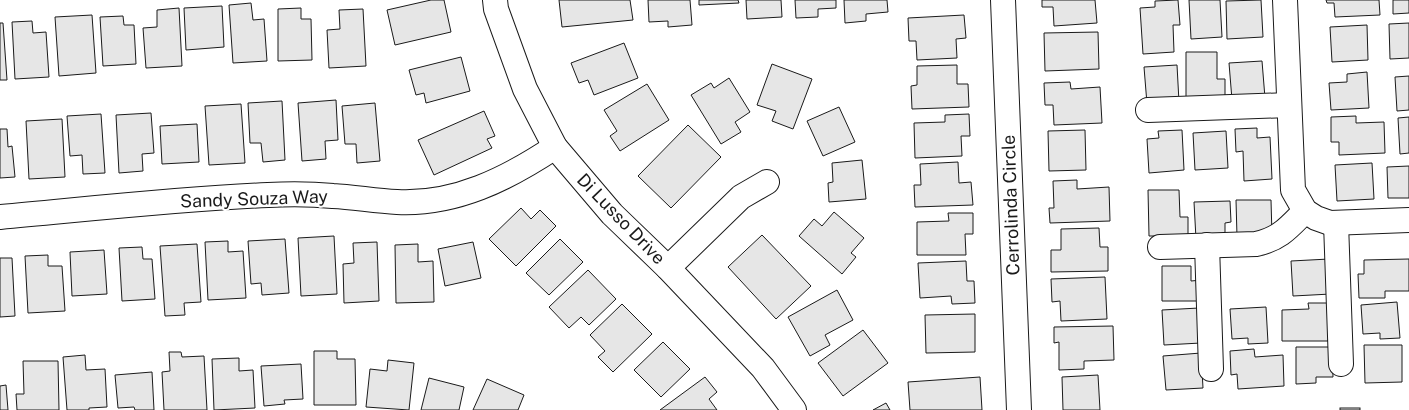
<svg xmlns="http://www.w3.org/2000/svg" width="1409" height="410" font-family="'Public Sans',sans-serif">
<style>
.building{fill:#e6e6e6;stroke:#1a1a1a}
.lines{fill:none;stroke-linecap:round;stroke-linejoin:round}
.minor-casing{stroke:#1a1a1a;stroke-width:26}
.minor{stroke:#fff;stroke-width:24}
.labels{text-anchor:middle;stroke-width:4;stroke-linejoin:round;paint-order:stroke}
.street-label{font-size:18px;fill:#1a1a1a;stroke:#fff}
</style>
<rect width="100%" height="100%" fill="#fff"/>
<g class="building">
<path d="M 431,0 L 444,0 L 451,32 L 395,45 L 387,10 Z"/>
<path d="M 559,0 L 630,0 L 633,20 L 562,27 Z"/>
<path d="M 648,0 L 690,0 L 692,25 L 668,27 L 668,21 L 649,22 Z"/>
<path d="M 699,0 L 738,0 L 739,3 L 699,5 Z"/>
<path d="M 746,0 L 781,0 L 782,17 L 747,19 Z"/>
<path d="M 795,0 L 836,0 L 836,8 L 818,9 L 818,17 L 796,18 Z"/>
<path d="M 844,0 L 887,0 L 888,12 L 866,14 L 866,21 L 845,23 Z"/>
<path d="M 1042,0 L 1095,0 L 1097,23 L 1054,26 L 1053,7 L 1042,7 Z"/>
<path d="M 1178,0 L 1180,25 L 1173,25 L 1174,52 L 1143,54 L 1140,8 L 1155,7 L 1155,1 Z"/>
<path d="M 1189,0 L 1220,0 L 1222,37 L 1191,39 Z"/>
<path d="M 1261,0 L 1263,37 L 1227,39 L 1226,1 Z"/>
<path d="M 1326,0 L 1379,0 L 1380,15 L 1335,17 L 1334,3 L 1327,3 Z"/>
<path d="M 1393,0 L 1409,0 L 1409,13 L 1393,14 Z"/>
<path d="M 251,3 L 253,20 L 264,19 L 267,61 L 233,63 L 229,5 Z"/>
<path d="M 222,6 L 224,47 L 186,50 L 184,8 Z"/>
<path d="M 179,8 L 182,66 L 146,68 L 143,28 L 157,27 L 157,10 Z"/>
<path d="M 301,8 L 301,19 L 311,19 L 312,60 L 278,61 L 278,9 Z"/>
<path d="M 363,9 L 366,66 L 329,68 L 327,30 L 340,29 L 339,10 Z"/>
<path d="M 92,15 L 96,73 L 59,76 L 55,17 Z"/>
<path d="M 964,15 L 966,38 L 956,39 L 957,58 L 917,60 L 916,41 L 909,41 L 908,18 Z"/>
<path d="M 123,16 L 124,25 L 134,25 L 136,64 L 103,66 L 100,17 Z"/>
<path d="M 32,21 L 33,33 L 46,32 L 49,77 L 15,79 L 12,22 Z"/>
<path d="M 0,23 L 3,23 L 7,80 L 0,80 Z"/>
<path d="M 1409,23 L 1409,58 L 1390,59 L 1389,24 Z"/>
<path d="M 1367,25 L 1368,60 L 1332,62 L 1330,27 Z"/>
<path d="M 1098,32 L 1099,69 L 1045,71 L 1044,33 Z"/>
<path d="M 624,43 L 638,78 L 594,95 L 588,80 L 579,83 L 571,63 Z"/>
<path d="M 1186,52 L 1217,52 L 1217,79 L 1225,79 L 1225,104 L 1186,98 Z"/>
<path d="M 461,57 L 470,91 L 426,103 L 424,93 L 416,95 L 409,70 Z"/>
<path d="M 1262,61 L 1265,98 L 1232,100 L 1229,63 Z"/>
<path d="M 772,64 L 812,79 L 793,129 L 772,121 L 776,111 L 757,105 Z"/>
<path d="M 957,65 L 957,84 L 968,84 L 969,107 L 912,109 L 911,86 L 917,85 L 917,66 Z"/>
<path d="M 1177,65 L 1179,102 L 1147,104 L 1144,67 Z"/>
<path d="M 1367,72 L 1369,108 L 1331,110 L 1329,83 L 1347,82 L 1347,74 Z"/>
<path d="M 1409,76 L 1409,110 L 1397,111 L 1395,77 Z"/>
<path d="M 729,78 L 750,112 L 735,122 L 741,132 L 721,144 L 691,95 L 711,83 L 714,88 Z"/>
<path d="M 1070,82 L 1071,89 L 1100,87 L 1102,123 L 1054,125 L 1053,105 L 1045,105 L 1044,83 Z"/>
<path d="M 647,84 L 669,120 L 620,151 L 610,136 L 617,131 L 604,110 Z"/>
<path d="M 336,100 L 338,140 L 325,141 L 326,159 L 302,161 L 298,103 Z"/>
<path d="M 282,101 L 285,160 L 263,162 L 261,143 L 250,143 L 248,103 Z"/>
<path d="M 375,103 L 380,161 L 357,163 L 356,144 L 345,144 L 342,106 Z"/>
<path d="M 241,104 L 245,163 L 209,165 L 205,106 Z"/>
<path d="M 839,107 L 855,142 L 823,156 L 807,121 Z"/>
<path d="M 484,111 L 495,136 L 487,139 L 492,148 L 434,175 L 418,140 Z"/>
<path d="M 151,113 L 154,153 L 142,154 L 143,171 L 119,173 L 116,115 Z"/>
<path d="M 101,114 L 105,173 L 83,174 L 82,155 L 70,156 L 67,116 Z"/>
<path d="M 969,114 L 970,136 L 961,136 L 962,156 L 915,158 L 914,123 L 945,122 L 945,115 Z"/>
<path d="M 1356,116 L 1356,123 L 1384,122 L 1385,153 L 1339,155 L 1339,142 L 1331,142 L 1331,117 Z"/>
<path d="M 1409,117 L 1409,153 L 1400,154 L 1398,118 Z"/>
<path d="M 62,119 L 65,177 L 29,179 L 26,121 Z"/>
<path d="M 197,124 L 199,162 L 162,164 L 160,126 Z"/>
<path d="M 688,125 L 721,157 L 671,208 L 638,176 Z"/>
<path d="M 1257,128 L 1257,138 L 1270,137 L 1272,179 L 1244,181 L 1243,151 L 1236,152 L 1235,129 Z"/>
<path d="M 0,129 L 7,129 L 8,147 L 12,146 L 15,177 L 0,178 Z"/>
<path d="M 1085,130 L 1086,170 L 1049,171 L 1048,131 Z"/>
<path d="M 1182,130 L 1184,170 L 1149,173 L 1147,139 L 1159,138 L 1158,131 Z"/>
<path d="M 1226,131 L 1228,168 L 1195,170 L 1193,133 Z"/>
<path d="M 862,160 L 866,199 L 829,202 L 828,183 L 833,182 L 832,163 Z"/>
<path d="M 958,162 L 959,183 L 971,182 L 973,205 L 915,207 L 914,185 L 921,185 L 920,164 Z"/>
<path d="M 1372,163 L 1374,199 L 1337,201 L 1335,165 Z"/>
<path d="M 1409,166 L 1409,198 L 1388,198 L 1387,167 Z"/>
<path d="M 1077,180 L 1077,189 L 1109,187 L 1110,221 L 1050,223 L 1049,208 L 1054,208 L 1053,181 Z"/>
<path d="M 1148,190 L 1179,190 L 1180,217 L 1188,217 L 1188,243 L 1164,236 L 1149,236 Z"/>
<path d="M 1236,200 L 1271,200 L 1272,236 L 1237,237 Z"/>
<path d="M 1230,201 L 1231,222 L 1225,223 L 1225,238 L 1196,239 L 1194,202 Z"/>
<path d="M 521,208 L 531,219 L 540,210 L 556,226 L 516,266 L 489,239 Z"/>
<path d="M 834,212 L 864,238 L 851,253 L 856,257 L 842,274 L 799,236 L 814,219 L 822,226 Z"/>
<path d="M 948,213 L 973,213 L 973,234 L 965,234 L 966,255 L 917,255 L 917,222 L 949,221 Z"/>
<path d="M 1099,228 L 1100,247 L 1108,247 L 1108,271 L 1051,272 L 1051,250 L 1061,250 L 1061,229 Z"/>
<path d="M 762,235 L 811,286 L 776,319 L 728,267 Z"/>
<path d="M 334,236 L 337,294 L 301,296 L 298,238 Z"/>
<path d="M 285,239 L 289,293 L 262,295 L 261,283 L 251,284 L 248,241 Z"/>
<path d="M 560,239 L 583,262 L 549,295 L 526,273 Z"/>
<path d="M 228,241 L 228,252 L 243,251 L 246,298 L 208,300 L 205,242 Z"/>
<path d="M 377,242 L 379,301 L 344,303 L 343,264 L 354,263 L 353,243 Z"/>
<path d="M 473,242 L 481,278 L 445,286 L 438,249 Z"/>
<path d="M 197,244 L 201,302 L 184,303 L 185,315 L 165,316 L 160,246 Z"/>
<path d="M 418,244 L 418,262 L 433,261 L 434,302 L 396,303 L 395,245 Z"/>
<path d="M 142,247 L 143,259 L 152,259 L 155,299 L 122,301 L 119,248 Z"/>
<path d="M 104,250 L 107,294 L 72,296 L 70,252 Z"/>
<path d="M 48,255 L 48,266 L 62,266 L 65,311 L 28,313 L 25,256 Z"/>
<path d="M 0,258 L 12,258 L 15,316 L 0,317 Z"/>
<path d="M 1329,259 L 1331,294 L 1293,296 L 1291,261 Z"/>
<path d="M 1409,259 L 1409,291 L 1385,291 L 1385,298 L 1359,298 L 1358,274 L 1364,274 L 1364,260 Z"/>
<path d="M 966,261 L 967,281 L 974,281 L 975,303 L 952,304 L 951,296 L 920,298 L 918,263 Z"/>
<path d="M 1162,266 L 1191,266 L 1191,281 L 1202,280 L 1202,301 L 1162,301 Z"/>
<path d="M 588,270 L 616,299 L 589,325 L 581,317 L 569,328 L 549,307 Z"/>
<path d="M 1105,277 L 1107,319 L 1061,321 L 1060,301 L 1052,302 L 1051,279 Z"/>
<path d="M 837,290 L 853,320 L 825,335 L 830,345 L 810,356 L 788,317 Z"/>
<path d="M 1397,302 L 1400,338 L 1380,339 L 1380,333 L 1363,334 L 1361,305 Z"/>
<path d="M 1308,303 L 1333,303 L 1328,341 L 1282,341 L 1282,310 L 1309,309 Z"/>
<path d="M 622,304 L 652,334 L 613,372 L 598,357 L 605,351 L 590,335 Z"/>
<path d="M 1266,307 L 1268,343 L 1248,344 L 1248,338 L 1232,339 L 1230,309 Z"/>
<path d="M 1199,308 L 1201,343 L 1164,345 L 1162,310 Z"/>
<path d="M 975,314 L 975,352 L 926,353 L 925,315 Z"/>
<path d="M 1113,326 L 1114,360 L 1084,361 L 1084,369 L 1059,370 L 1059,342 L 1054,343 L 1054,327 Z"/>
<path d="M 863,330 L 888,363 L 843,396 L 818,363 Z"/>
<path d="M 663,342 L 690,369 L 661,397 L 634,370 Z"/>
<path d="M 1364,345 L 1402,345 L 1402,382 L 1365,383 Z"/>
<path d="M 1296,347 L 1332,347 L 1333,377 L 1316,377 L 1316,383 L 1296,384 Z"/>
<path d="M 1254,349 L 1255,357 L 1283,355 L 1284,386 L 1238,389 L 1237,374 L 1231,375 L 1230,351 Z"/>
<path d="M 314,351 L 337,351 L 337,359 L 355,359 L 356,405 L 314,405 Z"/>
<path d="M 169,352 L 181,352 L 182,357 L 204,356 L 207,410 L 164,410 L 162,372 L 170,371 Z"/>
<path d="M 1201,353 L 1203,388 L 1166,390 L 1163,356 Z"/>
<path d="M 85,355 L 86,370 L 105,369 L 107,407 L 89,408 L 89,410 L 67,410 L 63,357 Z"/>
<path d="M 239,358 L 239,371 L 253,370 L 255,408 L 214,410 L 212,359 Z"/>
<path d="M 388,360 L 414,363 L 409,410 L 366,407 L 370,369 L 387,371 Z"/>
<path d="M 23,361 L 58,361 L 59,410 L 17,410 L 16,394 L 24,394 Z"/>
<path d="M 301,364 L 303,399 L 284,400 L 285,404 L 264,406 L 261,366 Z"/>
<path d="M 152,372 L 154,410 L 135,410 L 134,407 L 118,408 L 115,375 Z"/>
<path d="M 1098,375 L 1100,410 L 1063,410 L 1062,377 Z"/>
<path d="M 705,377 L 717,392 L 709,399 L 717,410 L 660,410 Z"/>
<path d="M 980,377 L 982,410 L 910,410 L 908,382 Z"/>
<path d="M 429,378 L 464,387 L 459,410 L 421,410 Z"/>
<path d="M 487,379 L 524,395 L 518,410 L 473,410 Z"/>
<path d="M 6,385 L 8,410 L 0,410 L 0,386 Z"/>
<path d="M 886,403 L 890,410 L 873,410 Z"/>
<rect x="1340" y="408" width="20" height="2"/>
</g>
<g class="lines">
<defs>
<g id="minor">
<path d="M 495,0 L 496,9 L 525,89 L 555,147 L 612,214 L 668,268 L 763,368 L 794,410"/>
<path d="M 1003,0 L 1019,410"/>
<path d="M 1285,0 L 1293,190 L 1305,211 L 1316,218 L 1330,223 L 1409,220"/>
<path d="M 1148,110 L 1289,105"/>
<path d="M 0,217 C 89,209 179,199 268,195 C 290,194 311,194 333,196 C 354,197 375,201 397,202 C 455,205 507,179 555,147"/>
<path d="M 1336,223 L 1341,364"/>
<path d="M 1207,245 L 1211,369"/>
<path d="M 1160,247 L 1256,244 C 1280,239 1289,227 1305,211"/>
<path d="M 668,268 L 741,197 L 767,182"/>
</g>
</defs>
<use href="#minor" class="minor-casing"/>
<use href="#minor" class="minor"/>
</g>
<g class="labels">
<g class="street-label">
<text transform="translate(254 199) rotate(-2)" y="6">Sandy Souza Way</text>
<text transform="translate(1011 205) rotate(-92)" y="6">Cerrolinda Circle</text>
<text transform="translate(621 219) rotate(46)" y="6">Di Lusso Drive</text>
</g>
</g>
</svg>
